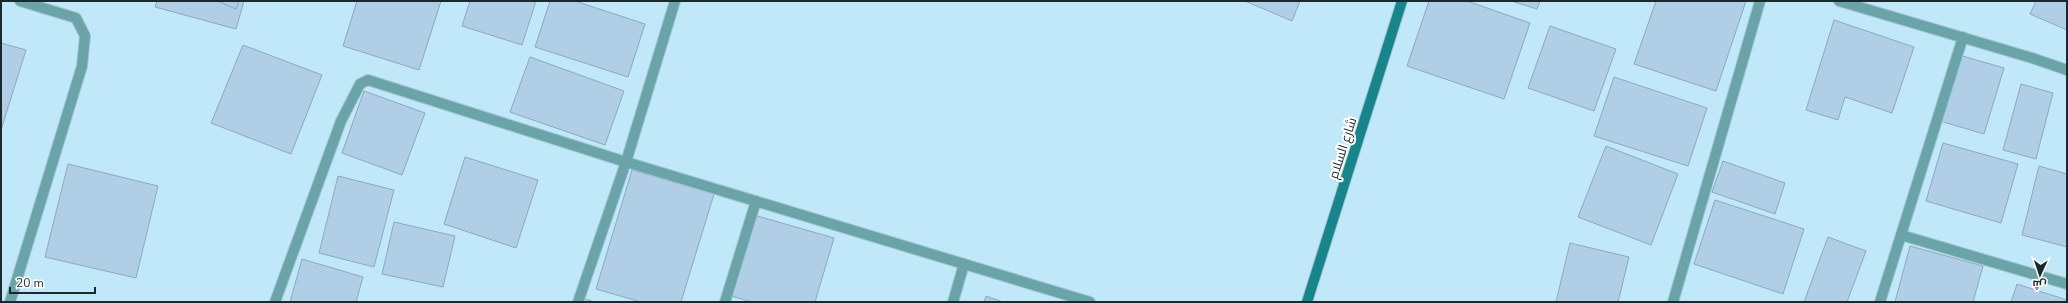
<svg xmlns="http://www.w3.org/2000/svg" width="2068" height="303" font-family="'Nunito Sans',Cairo,sans-serif">
<style>
.building{fill:#b1cee7;stroke:#8da8c1}
.lines{fill:none;stroke-linecap:round;stroke-linejoin:round}
.minor-casing{stroke:#a2c6d4;stroke-width:12}
.secondary-casing{stroke:#a2c6d4;stroke-width:12}
.minor{stroke:#6aa3a8;stroke-width:10}
.secondary{stroke:#18848c;stroke-width:10}
.labels{text-anchor:middle;stroke-width:4;stroke-linejoin:round;paint-order:stroke}
.street-label{font-size:13px;fill:#1a292f;stroke:#fff}
</style>
<rect width="100%" height="100%" fill="#c0e8f8"/>
<g class="building">
<path d="M 157,1 L 244,1 L 236,29 L 155,7 Z"/>
<path d="M 217,1 L 239,1 L 236,9 Z"/>
<path d="M 357,1 L 441,1 L 419,70 L 343,46 Z"/>
<path d="M 470,1 L 536,1 L 522,45 L 462,26 Z"/>
<path d="M 550,1 L 575,1 L 645,24 L 628,77 L 535,47 Z"/>
<path d="M 1245,1 L 1300,1 L 1292,21 Z"/>
<path d="M 1429,1 L 1467,1 L 1530,23 L 1504,99 L 1407,66 Z"/>
<path d="M 1511,1 L 1540,1 L 1537,9 Z"/>
<path d="M 1656,1 L 1746,1 L 1716,91 L 1634,64 Z"/>
<path d="M 2036,1 L 2067,1 L 2067,30 L 2030,14 Z"/>
<path d="M 1834,20 L 1914,47 L 1892,113 L 1845,97 L 1838,120 L 1806,110 Z"/>
<path d="M 1550,26 L 1616,49 L 1594,111 L 1528,88 Z"/>
<path d="M 1,43 L 26,50 L 1,130 Z"/>
<path d="M 243,45 L 322,75 L 291,154 L 211,123 Z"/>
<path d="M 1959,55 L 2004,68 L 1984,134 L 1940,121 Z"/>
<path d="M 530,57 L 624,91 L 605,145 L 510,112 Z"/>
<path d="M 1614,77 L 1707,108 L 1688,166 L 1594,136 Z"/>
<path d="M 2021,84 L 2053,93 L 2036,159 L 2003,150 Z"/>
<path d="M 364,91 L 425,113 L 402,175 L 342,153 Z"/>
<path d="M 1943,143 L 2018,164 L 2001,223 L 1926,201 Z"/>
<path d="M 1606,146 L 1678,174 L 1651,245 L 1578,217 Z"/>
<path d="M 465,157 L 538,180 L 516,248 L 444,224 Z"/>
<path d="M 1723,161 L 1785,183 L 1775,214 L 1712,192 Z"/>
<path d="M 68,164 L 158,186 L 136,278 L 45,257 Z"/>
<path d="M 2039,166 L 2067,174 L 2067,247 L 2022,235 Z"/>
<path d="M 632,170 L 714,194 L 681,302 L 641,302 L 596,289 Z"/>
<path d="M 338,176 L 394,190 L 374,267 L 319,253 Z"/>
<path d="M 1715,200 L 1804,229 L 1783,294 L 1694,264 Z"/>
<path d="M 754,215 L 834,238 L 815,302 L 752,302 L 731,296 Z"/>
<path d="M 394,222 L 455,236 L 443,287 L 382,274 Z"/>
<path d="M 1828,237 L 1866,251 L 1847,302 L 1804,302 Z"/>
<path d="M 1570,243 L 1629,257 L 1618,302 L 1556,302 Z"/>
<path d="M 1910,246 L 1983,266 L 1973,302 L 1895,302 Z"/>
<path d="M 302,259 L 363,277 L 356,302 L 290,302 Z"/>
<path d="M 2017,284 L 2067,300 L 2067,302 L 2011,302 Z"/>
<path d="M 986,296 L 1003,302 L 984,302 Z"/>
<path d="M 580,297 L 594,302 L 579,302 Z"/>
</g>
<g class="lines">
<defs>
<g id="minor">
<path d="M 1839,1 L 2032,58 L 2067,70"/>
<path d="M 1901,235 L 2067,284"/>
<path d="M 10,302 L 82,66 L 85,36 L 76,18 L 20,1"/>
<path d="M 275,302 L 341,121 L 360,84 L 368,80 L 626,162 L 1090,302"/>
<path d="M 578,302 L 626,162 L 675,1"/>
<path d="M 725,302 L 756,201"/>
<path d="M 953,302 L 964,264"/>
<path d="M 1673,302 L 1760,1"/>
<path d="M 1880,302 L 1963,37"/>
</g>
<path id="secondary" d="M 1307,302 L 1402,1"/>
</defs>
<use href="#minor" class="minor-casing"/>
<use href="#secondary" class="secondary-casing"/>
<use href="#minor" class="minor"/>
<use href="#secondary" class="secondary"/>
</g>
<g class="labels">
<g class="street-label">
<text transform="translate(1342 148) rotate(-72)" y="5">شارع السلام</text>
</g>
</g>
<rect width="2068" height="303" fill="none" stroke="#1a292f" stroke-width="4"/>
<g transform="translate(2040 275) rotate(183)" stroke="#ffffff" stroke-width="3" paint-order="stroke">
<path d="M0-3L7 15L0 10L-7 15Z" fill="#1a292f"/>
<text y="-6" font-size="11" font-weight="bold" text-anchor="middle" fill="#1a292f">ش</text>
</g>
<path d="M10 287v6h85v-6" fill="none" stroke="#1a292f" stroke-width="2"/>
<text x="16" y="287" font-size="12" fill="#1a292f" stroke="#ffffff" stroke-width="3" paint-order="stroke">20 m</text>
</svg>
